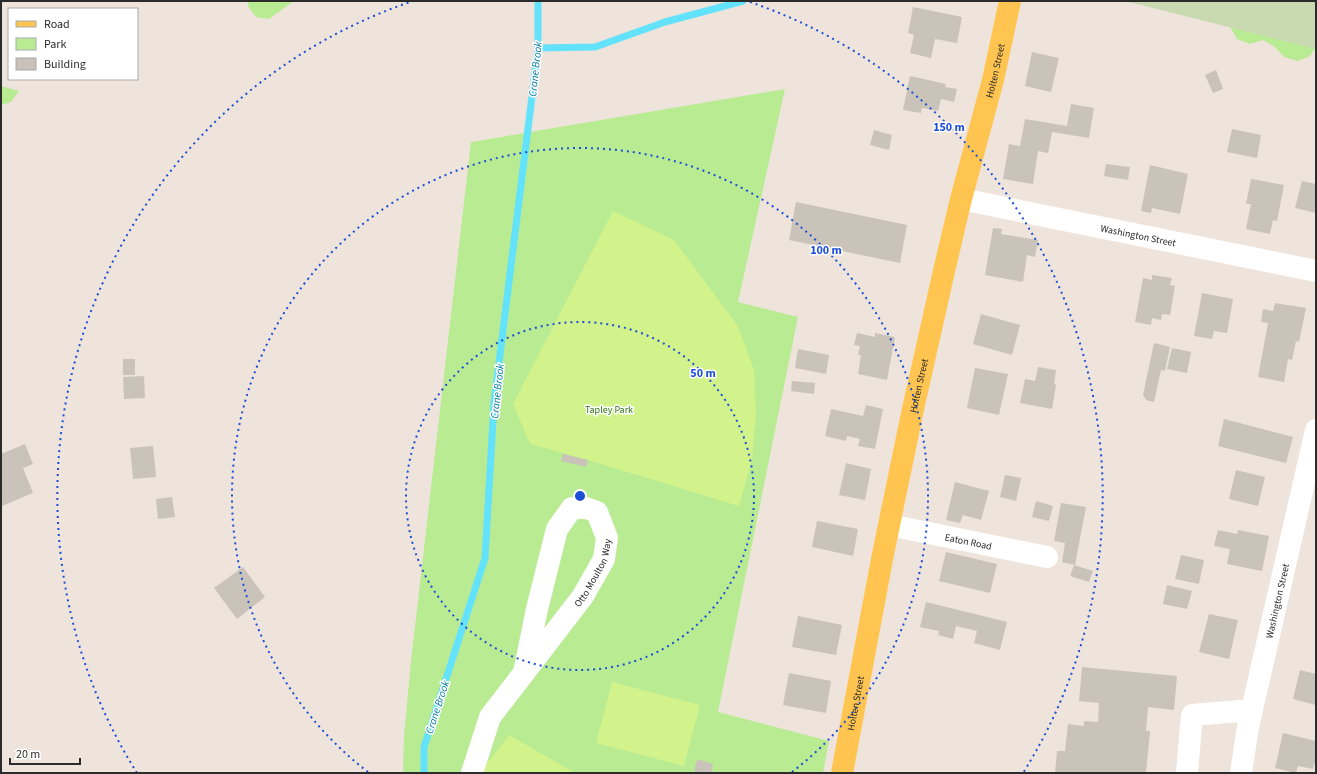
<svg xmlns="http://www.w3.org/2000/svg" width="1317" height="774" font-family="'Source Sans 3',sans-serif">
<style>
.green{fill:#b9eb92}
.cemetery{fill:#c9dab0}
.pitch{fill:#d2f38c}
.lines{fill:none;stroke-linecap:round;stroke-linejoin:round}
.stream{stroke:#63e2fc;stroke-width:7}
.building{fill:#c9c3ba}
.minor{stroke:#fff;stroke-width:22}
.major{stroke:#ffc550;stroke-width:22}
.ring{fill:none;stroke:#1d4ed8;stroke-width:2;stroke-dasharray:2 4}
.labels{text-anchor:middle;stroke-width:3;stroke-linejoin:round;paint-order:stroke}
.street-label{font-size:10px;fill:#2b2b2b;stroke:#fff}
.park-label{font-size:10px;fill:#2f7012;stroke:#fff}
.water-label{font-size:11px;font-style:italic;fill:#017aa2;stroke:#fff}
.centre{fill:#1d4ed8;stroke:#fff;stroke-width:2}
.ring-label{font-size:12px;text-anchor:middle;font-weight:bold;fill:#1d4ed8;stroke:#fff;stroke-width:3;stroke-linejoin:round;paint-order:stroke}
</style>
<rect width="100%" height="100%" fill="#eee4db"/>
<g class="green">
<path d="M 248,1 L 294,1 L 269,19 L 256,17 L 248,6 Z"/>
<path d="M 1316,1 L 1316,47 L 1310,56 L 1298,61 L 1284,57 L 1275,47 L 1263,40 L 1250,44 L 1237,39 L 1224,16 Z"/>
<path d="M 1,86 L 19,91 L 11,102 L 1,105 Z"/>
<path d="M 785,89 L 738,302 L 798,317 L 718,712 L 829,741 L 823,773 L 403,773 L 404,736 L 411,661 L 471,142 Z"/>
</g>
<path class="cemetery" d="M 1125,1 L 1316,1 L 1316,49 L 1129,2 Z"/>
<g class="pitch">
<path d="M 613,211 L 674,240 L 738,326 L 754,370 L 756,415 L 752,460 L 739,506 L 588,460 L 530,444 L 513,404 Z"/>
<path d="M 612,682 L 700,705 L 684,766 L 596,743 Z"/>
<path d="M 509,735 L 575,773 L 480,773 Z"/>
</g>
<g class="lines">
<g class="stream">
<path d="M 538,48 L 595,47 L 665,22 L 743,1"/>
<path d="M 424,773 L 424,747 L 485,558 L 494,403 L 538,48 L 538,1"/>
</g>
</g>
<g class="building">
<path d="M 913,7 L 962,17 L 957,43 L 935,39 L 931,58 L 910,53 L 914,35 L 908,33 Z"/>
<path d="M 1032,52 L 1059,58 L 1051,92 L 1025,86 Z"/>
<path d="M 1216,70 L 1223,89 L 1213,93 L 1205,75 Z"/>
<path d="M 910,76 L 946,84 L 945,87 L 957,89 L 954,102 L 941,99 L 938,111 L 922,108 L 921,113 L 903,110 Z"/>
<path d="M 1071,104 L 1094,108 L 1089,138 L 1052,132 L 1048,153 L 1038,151 L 1033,184 L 1003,179 L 1009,144 L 1020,146 L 1025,119 L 1067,126 Z"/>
<path d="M 1232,129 L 1261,135 L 1257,158 L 1227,152 Z"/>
<path d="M 874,130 L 892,135 L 889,150 L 870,145 Z"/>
<path d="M 1106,164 L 1130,167 L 1128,180 L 1104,176 Z"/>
<path d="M 1150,165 L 1188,174 L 1180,214 L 1152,208 L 1151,213 L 1141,211 Z"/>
<path d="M 1251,179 L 1284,185 L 1277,221 L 1273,220 L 1270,234 L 1246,229 L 1251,204 L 1246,204 Z"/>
<path d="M 1302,181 L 1316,184 L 1316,213 L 1295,208 Z"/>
<path d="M 796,202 L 907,225 L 900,263 L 789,240 Z"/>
<path d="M 993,228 L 1002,229 L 1001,234 L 1038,240 L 1035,257 L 1027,255 L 1023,282 L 985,275 Z"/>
<path d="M 1152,275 L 1172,278 L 1170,285 L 1175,286 L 1170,315 L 1162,314 L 1161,320 L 1152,318 L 1151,325 L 1135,322 L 1143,278 L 1152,280 Z"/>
<path d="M 1202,293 L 1233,299 L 1227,333 L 1214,331 L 1212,339 L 1194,336 Z"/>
<path d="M 1275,303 L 1306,308 L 1299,342 L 1296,341 L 1292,360 L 1288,359 L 1284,382 L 1258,377 L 1268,323 L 1261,322 L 1263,309 L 1273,311 Z"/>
<path d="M 981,314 L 1020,325 L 1012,355 L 973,344 Z"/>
<path d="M 857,333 L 875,337 L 875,333 L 895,337 L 887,380 L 858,374 L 861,355 L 858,355 L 860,346 L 854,345 Z"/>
<path d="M 1154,343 L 1170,347 L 1165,371 L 1161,370 L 1154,402 L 1146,400 L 1143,395 Z"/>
<path d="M 1172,348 L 1191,352 L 1187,373 L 1167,369 Z"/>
<path d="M 798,349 L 829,355 L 826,374 L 795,368 Z"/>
<rect x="123" y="359" width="12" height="16"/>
<path d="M 1038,367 L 1056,370 L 1054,384 L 1056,385 L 1052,409 L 1020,403 L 1025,379 L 1035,381 Z"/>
<path d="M 975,368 L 1008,374 L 999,415 L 967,408 Z"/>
<path d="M 144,376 L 145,398 L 124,399 L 123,377 Z"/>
<path d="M 792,381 L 815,383 L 814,394 L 791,391 Z"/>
<path d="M 866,405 L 883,409 L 875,449 L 858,446 L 860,439 L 847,436 L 846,441 L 825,436 L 831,409 L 863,416 Z"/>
<path d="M 1224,419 L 1293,437 L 1286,463 L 1218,446 Z"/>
<path d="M 25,444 L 33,464 L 23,468 L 33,493 L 2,506 L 1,454 Z"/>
<path d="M 153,446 L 156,477 L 133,479 L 130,448 Z"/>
<path d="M 563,454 L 588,460 L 586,467 L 561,461 Z"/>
<path d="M 846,463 L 871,469 L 865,500 L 839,495 Z"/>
<path d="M 1236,470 L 1265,477 L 1258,506 L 1229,499 Z"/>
<path d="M 1005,475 L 1021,478 L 1016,501 L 1000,497 Z"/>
<path d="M 955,482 L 989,491 L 981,520 L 963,515 L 960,523 L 946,520 Z"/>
<path d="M 172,497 L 175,517 L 158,519 L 156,499 Z"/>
<path d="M 1036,501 L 1053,506 L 1049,521 L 1032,517 Z"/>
<path d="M 1061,503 L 1086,507 L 1075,565 L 1062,562 L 1065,543 L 1054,541 Z"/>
<path d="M 817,521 L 858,529 L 853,556 L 812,547 Z"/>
<path d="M 1218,530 L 1237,534 L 1238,530 L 1269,536 L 1262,571 L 1227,564 L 1230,549 L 1214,546 Z"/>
<path d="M 946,552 L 997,564 L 990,593 L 939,581 Z"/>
<path d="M 1181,555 L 1204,560 L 1199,584 L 1175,579 Z"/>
<path d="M 1074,565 L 1093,571 L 1089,582 L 1070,576 Z"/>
<path d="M 243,567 L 265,597 L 237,619 L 214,588 Z"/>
<path d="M 1167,585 L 1192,591 L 1187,609 L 1163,604 Z"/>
<path d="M 926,602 L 1007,622 L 1000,650 L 974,643 L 977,631 L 956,626 L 953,639 L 938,635 L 939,631 L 920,627 Z"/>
<path d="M 1209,614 L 1238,620 L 1229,659 L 1199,652 Z"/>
<path d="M 798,616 L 842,625 L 836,655 L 792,647 Z"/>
<path d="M 1082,667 L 1177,676 L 1174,710 L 1148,707 L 1146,731 L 1150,731 L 1146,773 L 1055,773 L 1057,751 L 1065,751 L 1068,724 L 1084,726 L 1084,721 L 1098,722 L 1099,703 L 1079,701 Z"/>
<path d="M 1300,670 L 1316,674 L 1316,705 L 1293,699 Z"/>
<path d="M 789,673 L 831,681 L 826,713 L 783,705 Z"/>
<path d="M 1283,733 L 1316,741 L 1316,765 L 1314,764 L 1313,769 L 1298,766 L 1296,773 L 1275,768 Z"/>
<path d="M 697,759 L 713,764 L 711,773 L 700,773 L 694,771 Z"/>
</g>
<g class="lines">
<g class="minor">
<path id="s1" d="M 961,199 L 1316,271"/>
<path id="s2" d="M 889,525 L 1047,557"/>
<path id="s3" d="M 472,773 L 490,717 L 583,596 L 604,559 L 607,538 L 597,512 L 586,508 L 572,508 L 557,529 L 537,609 L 524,673"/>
<path d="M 1187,773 L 1192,715 L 1252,710"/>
<path id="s4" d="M 1241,773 L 1248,727 L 1316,430"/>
</g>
<path class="major" id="s5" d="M 842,773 L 883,554 L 913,409 L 944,271 L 961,199 L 993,80 L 1010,1"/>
</g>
<g class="ring">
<circle cx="580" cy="496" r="174"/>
<path d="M368 772A348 348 0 1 1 792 772"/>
<path d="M137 773A522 522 0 0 1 410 2M750 2A522 522 0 0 1 1023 773"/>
</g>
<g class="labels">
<g class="street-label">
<text dy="4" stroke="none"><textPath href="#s5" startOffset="719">Holten Street</textPath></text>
<text dy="4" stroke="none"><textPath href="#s1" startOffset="181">Washington Street</textPath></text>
<text dy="4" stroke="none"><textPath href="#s5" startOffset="395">Holten Street</textPath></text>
<text dy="4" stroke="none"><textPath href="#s2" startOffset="81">Eaton Road</textPath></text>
<text dy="4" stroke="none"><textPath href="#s3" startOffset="237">Otto Moulton Way</textPath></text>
<text dy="4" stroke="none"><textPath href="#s4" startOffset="176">Washington Street</textPath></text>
<text dy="4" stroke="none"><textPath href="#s5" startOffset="71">Holten Street</textPath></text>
</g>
<g class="park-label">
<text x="609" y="413">Tapley Park</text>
</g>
<g class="water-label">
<text transform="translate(535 69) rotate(-84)" y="4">Crane Brook</text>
<text transform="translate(497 391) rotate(-84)" y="4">Crane Brook</text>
<text transform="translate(437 707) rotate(-72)" y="4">Crane Brook</text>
</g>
</g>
<circle cx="580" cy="496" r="6" class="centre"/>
<g class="ring-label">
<text x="949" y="131">150 m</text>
<text x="826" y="254">100 m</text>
<text x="703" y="377">50 m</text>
</g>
<rect width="1317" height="774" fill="none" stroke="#2b2b2b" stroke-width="4"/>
<rect x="8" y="8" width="130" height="72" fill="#ffffff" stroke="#aaaaaa"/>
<rect x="16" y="21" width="20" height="6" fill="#ffc550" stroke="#aaaaaa"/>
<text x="44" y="28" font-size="12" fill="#2b2b2b">Road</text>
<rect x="16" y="38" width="20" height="12" fill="#b9eb92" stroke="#aaaaaa"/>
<text x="44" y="48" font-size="12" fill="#2b2b2b">Park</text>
<rect x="16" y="58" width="20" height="12" fill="#c9c3ba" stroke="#aaaaaa"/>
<text x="44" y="68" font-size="12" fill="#2b2b2b">Building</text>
<path d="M10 758v6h70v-6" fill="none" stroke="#2b2b2b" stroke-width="2"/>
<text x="16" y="758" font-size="12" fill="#2b2b2b" stroke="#ffffff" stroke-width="3" paint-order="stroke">20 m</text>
</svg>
